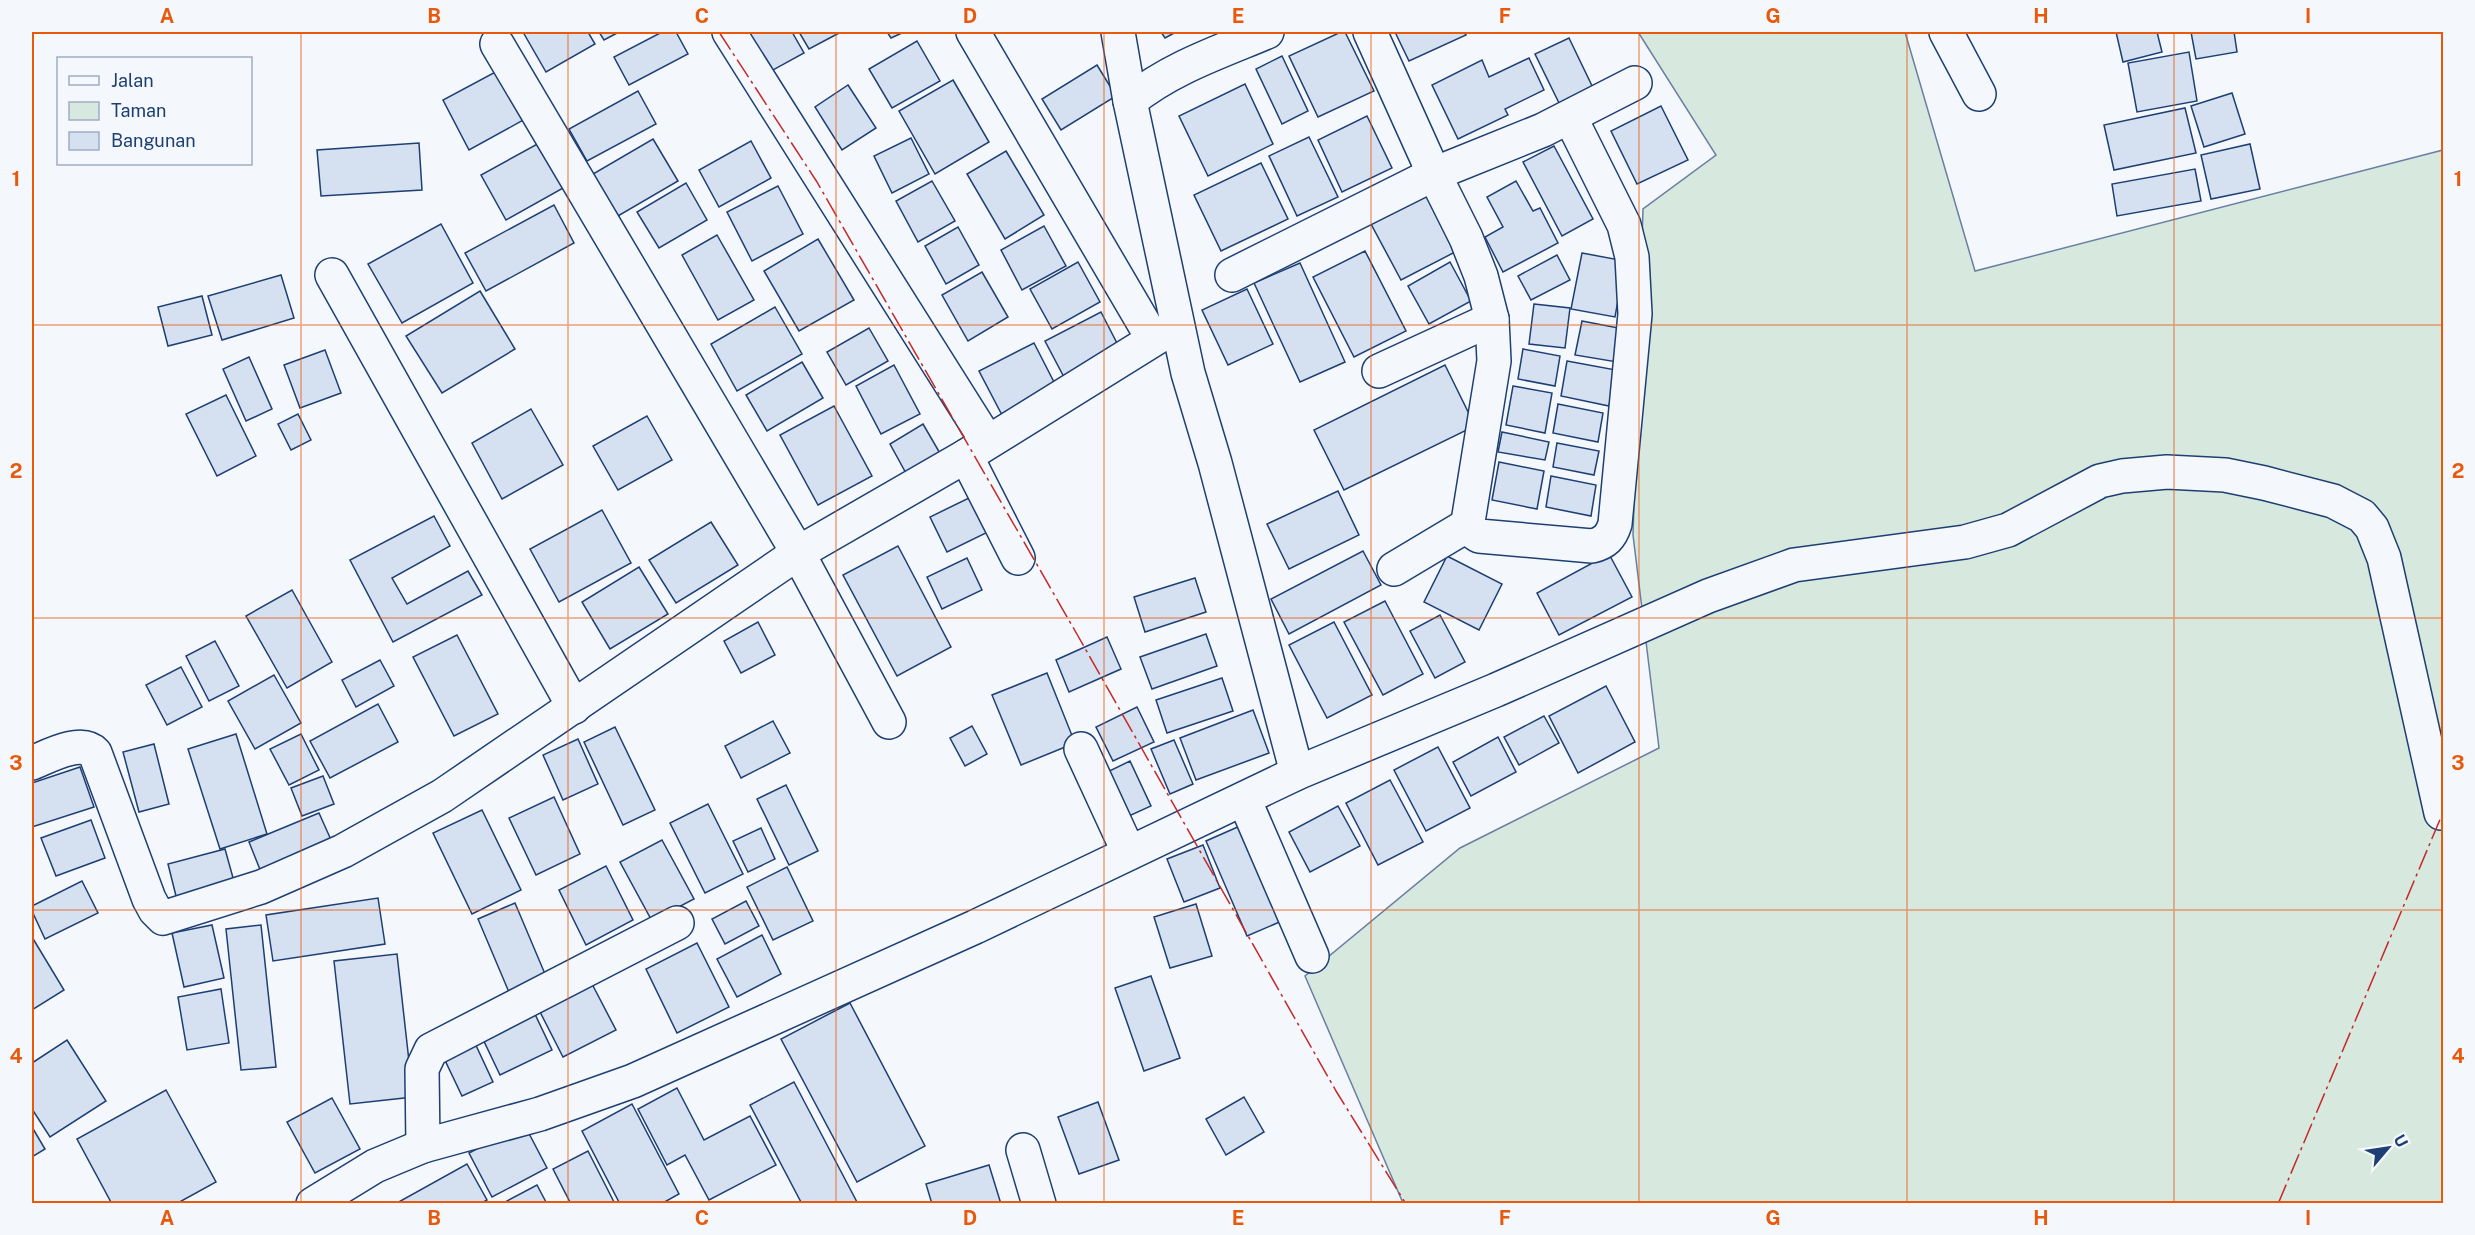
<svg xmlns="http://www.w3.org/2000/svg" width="2475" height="1235" font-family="'Public Sans',sans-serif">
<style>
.green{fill:#d7e8df;stroke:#687fa3;stroke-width:1.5}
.building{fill:#d5e0f0;stroke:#1d3f73;stroke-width:1.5}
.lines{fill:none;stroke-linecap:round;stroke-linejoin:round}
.minor-casing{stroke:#1d3f73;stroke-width:36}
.minor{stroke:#f4f7fb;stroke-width:33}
.power{stroke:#c62828;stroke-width:1.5;stroke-dasharray:21 4.5 3 4.5;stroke-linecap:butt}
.grid{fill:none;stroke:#e8590c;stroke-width:1.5;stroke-opacity:0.55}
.neatline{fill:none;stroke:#e8590c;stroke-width:2}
.grid-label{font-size:20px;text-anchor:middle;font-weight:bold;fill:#e8590c}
</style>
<rect width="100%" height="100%" fill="#f4f7fb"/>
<path class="green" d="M 1638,32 L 1905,32 L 1975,271 L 2443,150 L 2443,1203 L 1403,1203 L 1305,976 L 1460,848 L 1659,748 L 1633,535 L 1643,209 L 1716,155 Z"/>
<g class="building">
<path d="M 523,32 L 588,32 L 595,44 L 546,72 Z"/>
<path d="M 599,32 L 619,32 L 604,40 Z"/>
<path d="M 662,32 L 676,32 L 688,54 L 629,85 L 614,57 Z"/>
<path d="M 738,32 L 792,32 L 804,53 L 762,76 Z"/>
<path d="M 799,32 L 841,32 L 809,49 Z"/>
<path d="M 887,32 L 904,32 L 891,38 Z"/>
<path d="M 1161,32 L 1176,32 L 1165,38 Z"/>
<path d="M 1341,32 L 1345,32 L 1374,91 L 1318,117 L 1289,56 Z"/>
<path d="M 1395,32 L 1464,32 L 1466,35 L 1409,61 Z"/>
<path d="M 2116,32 L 2157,32 L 2162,52 L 2123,62 Z"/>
<path d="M 2191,32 L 2234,32 L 2237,52 L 2196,59 Z"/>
<path d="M 1569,38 L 1594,90 L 1561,107 L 1535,54 Z"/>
<path d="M 917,41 L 940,81 L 892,108 L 869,69 Z"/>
<path d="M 2189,52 L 2197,101 L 2137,112 L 2128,63 Z"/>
<path d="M 1282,56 L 1308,111 L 1282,124 L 1256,69 Z"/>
<path d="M 1529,58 L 1544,90 L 1505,109 L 1508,115 L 1458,139 L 1432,85 L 1482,60 L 1489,77 Z"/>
<path d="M 1097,65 L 1116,96 L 1061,130 L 1042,99 Z"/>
<path d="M 501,69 L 527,118 L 469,150 L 443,100 Z"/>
<path d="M 953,80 L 989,142 L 935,174 L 899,111 Z"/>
<path d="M 1245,84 L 1273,144 L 1208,176 L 1179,116 Z"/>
<path d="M 848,85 L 876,128 L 842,150 L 815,107 Z"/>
<path d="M 638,91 L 656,124 L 587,161 L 569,129 Z"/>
<path d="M 2232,93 L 2245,134 L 2204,147 L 2191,106 Z"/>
<path d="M 1661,106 L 1688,160 L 1637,184 L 1611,131 Z"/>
<path d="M 2185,108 L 2196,153 L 2114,170 L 2104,125 Z"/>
<path d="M 1367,116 L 1392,168 L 1342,192 L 1318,140 Z"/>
<path d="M 1309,137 L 1338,197 L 1297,216 L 1269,156 Z"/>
<path d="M 911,138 L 929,174 L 892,193 L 874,156 Z"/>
<path d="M 653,139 L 678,181 L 618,216 L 593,174 Z"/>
<path d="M 751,141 L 771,178 L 719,207 L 699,170 Z"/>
<path d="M 541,142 L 565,187 L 506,220 L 481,175 Z"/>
<path d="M 419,143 L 422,190 L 321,196 L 317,150 Z"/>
<path d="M 2250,144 L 2260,189 L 2211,199 L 2201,155 Z"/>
<path d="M 1554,146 L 1593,219 L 1562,236 L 1523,162 Z"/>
<path d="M 1006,151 L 1044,215 L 1005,239 L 967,174 Z"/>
<path d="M 1261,163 L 1288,219 L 1221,251 L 1194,195 Z"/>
<path d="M 2195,169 L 2201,201 L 2117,216 L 2112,184 Z"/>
<path d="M 932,181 L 955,221 L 918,242 L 896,201 Z"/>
<path d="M 1516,181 L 1533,211 L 1540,208 L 1558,243 L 1503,272 L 1485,237 L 1503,227 L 1487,197 Z"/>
<path d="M 686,183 L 707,220 L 659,248 L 637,212 Z"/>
<path d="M 778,186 L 803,234 L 752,261 L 727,212 Z"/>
<path d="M 1428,194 L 1457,251 L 1401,280 L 1371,224 Z"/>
<path d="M 554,205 L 574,243 L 486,291 L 465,253 Z"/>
<path d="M 441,224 L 473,283 L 402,323 L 368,264 Z"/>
<path d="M 1044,226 L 1066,266 L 1022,290 L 1001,250 Z"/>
<path d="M 958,227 L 979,265 L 946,284 L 925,246 Z"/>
<path d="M 717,235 L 754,300 L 718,320 L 682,255 Z"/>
<path d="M 818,239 L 854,300 L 799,331 L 764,271 Z"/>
<path d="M 1365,251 L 1406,331 L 1354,357 L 1313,277 Z"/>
<path d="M 1582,253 L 1625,261 L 1615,317 L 1571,309 Z"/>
<path d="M 1557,255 L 1570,280 L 1531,300 L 1518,276 Z"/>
<path d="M 1078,262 L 1100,302 L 1052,329 L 1030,289 Z"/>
<path d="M 1450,262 L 1471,301 L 1429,324 L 1408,286 Z"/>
<path d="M 1300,263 L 1345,362 L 1300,382 L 1254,283 Z"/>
<path d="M 982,272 L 1008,317 L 968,341 L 942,295 Z"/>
<path d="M 281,275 L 294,318 L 222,340 L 208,296 Z"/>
<path d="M 1247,289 L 1273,344 L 1228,365 L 1202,310 Z"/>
<path d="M 480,291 L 515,349 L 442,393 L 406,336 Z"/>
<path d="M 202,296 L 212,335 L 168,346 L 158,307 Z"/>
<path d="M 1534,304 L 1570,308 L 1565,348 L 1529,344 Z"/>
<path d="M 775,307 L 802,354 L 737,391 L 711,344 Z"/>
<path d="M 1101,312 L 1121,351 L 1065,379 L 1045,341 Z"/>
<path d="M 1582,321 L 1629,330 L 1623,363 L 1575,355 Z"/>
<path d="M 869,328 L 888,361 L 846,385 L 827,352 Z"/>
<path d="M 1034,343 L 1056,386 L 1002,415 L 979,371 Z"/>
<path d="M 1523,349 L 1560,356 L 1555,386 L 1518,379 Z"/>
<path d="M 325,350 L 341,393 L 300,408 L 284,365 Z"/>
<path d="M 249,357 L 272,409 L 246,421 L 223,369 Z"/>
<path d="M 1567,361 L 1616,370 L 1609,406 L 1561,396 Z"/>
<path d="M 802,362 L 823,398 L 767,431 L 746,395 Z"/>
<path d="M 894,365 L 920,414 L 881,434 L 856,386 Z"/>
<path d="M 1445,365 L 1475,426 L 1344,490 L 1314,430 Z"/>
<path d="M 1513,386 L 1552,393 L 1545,433 L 1506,425 Z"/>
<path d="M 226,395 L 256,456 L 217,476 L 186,414 Z"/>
<path d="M 1558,404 L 1603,413 L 1598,442 L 1553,433 Z"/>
<path d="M 834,406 L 872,476 L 818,505 L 780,435 Z"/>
<path d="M 531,409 L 563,465 L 502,499 L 472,443 Z"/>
<path d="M 298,414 L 311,440 L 291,450 L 278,424 Z"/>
<path d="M 647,416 L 672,460 L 618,490 L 593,446 Z"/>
<path d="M 923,424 L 941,455 L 907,475 L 890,444 Z"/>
<path d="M 1502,432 L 1549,442 L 1545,460 L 1498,452 Z"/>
<path d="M 1557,443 L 1599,451 L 1594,475 L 1553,467 Z"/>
<path d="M 1499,462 L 1544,471 L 1537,509 L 1492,500 Z"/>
<path d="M 1551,476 L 1596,485 L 1591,516 L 1546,507 Z"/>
<path d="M 1338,491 L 1359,535 L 1289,569 L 1267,524 Z"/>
<path d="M 971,497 L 988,532 L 947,552 L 930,517 Z"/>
<path d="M 602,510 L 631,563 L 559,602 L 530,549 Z"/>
<path d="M 434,516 L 450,546 L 392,578 L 407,604 L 468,571 L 482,595 L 393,642 L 350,560 Z"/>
<path d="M 711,522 L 738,565 L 676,603 L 649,560 Z"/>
<path d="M 898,546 L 951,647 L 897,676 L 843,575 Z"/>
<path d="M 1363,551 L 1381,585 L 1289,634 L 1271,599 Z"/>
<path d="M 1609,554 L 1632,597 L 1559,635 L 1537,593 Z"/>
<path d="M 1447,556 L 1502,584 L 1479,630 L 1424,602 Z"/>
<path d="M 967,558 L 982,590 L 942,609 L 927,577 Z"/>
<path d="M 639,567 L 668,614 L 610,649 L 582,602 Z"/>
<path d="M 1195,578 L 1206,612 L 1145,632 L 1134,597 Z"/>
<path d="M 292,590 L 332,662 L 287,688 L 246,616 Z"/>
<path d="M 1385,601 L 1423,674 L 1383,695 L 1344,622 Z"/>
<path d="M 1440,615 L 1465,662 L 1435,678 L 1410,631 Z"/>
<path d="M 758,622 L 775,655 L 741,673 L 724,641 Z"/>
<path d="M 1334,622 L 1372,695 L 1327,718 L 1289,645 Z"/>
<path d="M 1206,634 L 1217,666 L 1152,689 L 1140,657 Z"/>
<path d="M 457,635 L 498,714 L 454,736 L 413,657 Z"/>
<path d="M 1107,637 L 1121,669 L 1069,692 L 1056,660 Z"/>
<path d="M 215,641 L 239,686 L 209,701 L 186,656 Z"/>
<path d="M 380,660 L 394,686 L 356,707 L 342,680 Z"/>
<path d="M 181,667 L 202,707 L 167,725 L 146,685 Z"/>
<path d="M 1047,673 L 1075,743 L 1021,765 L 992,695 Z"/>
<path d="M 274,675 L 301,723 L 255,749 L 228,701 Z"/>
<path d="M 1222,678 L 1233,711 L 1167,733 L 1156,700 Z"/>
<path d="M 1606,686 L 1635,742 L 1578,773 L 1549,716 Z"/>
<path d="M 378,704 L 398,742 L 330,778 L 310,741 Z"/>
<path d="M 1137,707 L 1154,742 L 1113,761 L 1096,727 Z"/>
<path d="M 1253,710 L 1269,753 L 1196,780 L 1180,738 Z"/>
<path d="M 1544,716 L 1559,743 L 1519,765 L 1504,737 Z"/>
<path d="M 773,721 L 790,753 L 741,778 L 725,746 Z"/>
<path d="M 972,726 L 987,754 L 965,766 L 950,738 Z"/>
<path d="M 615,727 L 655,810 L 623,825 L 584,742 Z"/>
<path d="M 236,734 L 267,834 L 220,849 L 188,749 Z"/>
<path d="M 301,734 L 319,770 L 289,785 L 270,749 Z"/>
<path d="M 1498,737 L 1516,772 L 1471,796 L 1453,762 Z"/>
<path d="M 578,739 L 598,784 L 563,800 L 543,755 Z"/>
<path d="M 1174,740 L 1193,784 L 1170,794 L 1151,749 Z"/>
<path d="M 154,744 L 169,804 L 139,812 L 123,752 Z"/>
<path d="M 1438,747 L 1470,808 L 1426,831 L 1394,770 Z"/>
<path d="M 1130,761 L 1151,806 L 1118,821 L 1097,777 Z"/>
<path d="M 80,767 L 94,807 L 32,827 L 32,783 Z"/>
<path d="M 323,776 L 334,804 L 302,816 L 291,788 Z"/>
<path d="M 1390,780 L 1423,842 L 1378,865 L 1346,803 Z"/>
<path d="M 786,785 L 818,851 L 789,865 L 757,799 Z"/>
<path d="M 554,797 L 580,854 L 536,875 L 509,818 Z"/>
<path d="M 708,804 L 743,874 L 705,893 L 670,823 Z"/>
<path d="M 1338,806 L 1360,846 L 1310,872 L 1289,832 Z"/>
<path d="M 482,810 L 521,890 L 472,914 L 433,833 Z"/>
<path d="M 319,813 L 332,842 L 261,872 L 249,842 Z"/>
<path d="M 91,820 L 105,858 L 56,876 L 41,838 Z"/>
<path d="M 1249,822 L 1291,917 L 1247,936 L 1206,841 Z"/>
<path d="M 761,828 L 775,859 L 748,872 L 733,841 Z"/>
<path d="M 662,840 L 694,899 L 652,921 L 620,862 Z"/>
<path d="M 1203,845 L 1220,888 L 1184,902 L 1167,859 Z"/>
<path d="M 225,849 L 235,885 L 177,900 L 168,864 Z"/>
<path d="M 606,866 L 633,920 L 586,945 L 559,890 Z"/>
<path d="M 787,867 L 813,921 L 773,940 L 747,887 Z"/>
<path d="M 82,881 L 98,913 L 45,939 L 32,911 L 32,906 Z"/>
<path d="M 378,898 L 385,944 L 273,961 L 266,915 Z"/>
<path d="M 746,901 L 759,926 L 725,944 L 712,919 Z"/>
<path d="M 515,903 L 548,981 L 511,997 L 478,919 Z"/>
<path d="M 1196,904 L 1212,956 L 1170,968 L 1154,917 Z"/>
<path d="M 212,925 L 224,978 L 184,987 L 172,933 Z"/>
<path d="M 261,925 L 276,1067 L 241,1070 L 226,929 Z"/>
<path d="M 762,935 L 781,974 L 737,997 L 717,959 Z"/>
<path d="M 32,937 L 64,990 L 32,1010 Z"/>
<path d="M 697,943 L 729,1007 L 677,1033 L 646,969 Z"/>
<path d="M 397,954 L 413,1097 L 350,1104 L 334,961 Z"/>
<path d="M 1151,976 L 1180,1058 L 1144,1071 L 1115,988 Z"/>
<path d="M 591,982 L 616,1030 L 563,1057 L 538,1008 Z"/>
<path d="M 221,989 L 229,1043 L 187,1050 L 178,997 Z"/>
<path d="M 850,1003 L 925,1146 L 857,1182 L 781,1039 Z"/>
<path d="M 533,1010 L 552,1050 L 500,1075 L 481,1035 Z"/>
<path d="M 473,1039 L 493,1082 L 462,1096 L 442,1054 Z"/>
<path d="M 67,1040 L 106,1101 L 50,1137 L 32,1109 L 32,1063 Z"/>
<path d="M 794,1082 L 858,1204 L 802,1204 L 750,1105 Z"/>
<path d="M 677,1088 L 704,1140 L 750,1116 L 776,1165 L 709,1200 L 685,1155 L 667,1165 L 638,1109 Z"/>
<path d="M 166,1090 L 216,1182 L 176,1204 L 112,1204 L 77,1139 Z"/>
<path d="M 1244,1097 L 1264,1132 L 1226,1155 L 1206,1119 Z"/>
<path d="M 332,1098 L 360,1149 L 315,1173 L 287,1122 Z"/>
<path d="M 1098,1102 L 1119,1160 L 1079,1174 L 1058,1117 Z"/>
<path d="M 632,1104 L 679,1194 L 661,1204 L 620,1204 L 582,1131 Z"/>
<path d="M 524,1124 L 547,1168 L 492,1197 L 469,1153 Z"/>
<path d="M 32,1127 L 45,1149 L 32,1157 Z"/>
<path d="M 588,1151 L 615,1204 L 571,1204 L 553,1169 Z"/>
<path d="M 467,1164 L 487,1200 L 480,1204 L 395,1204 Z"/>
<path d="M 989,1165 L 1001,1204 L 932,1204 L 926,1184 Z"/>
<path d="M 537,1185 L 547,1204 L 506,1204 L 505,1202 Z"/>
</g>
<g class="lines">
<defs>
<g id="minor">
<path d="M 729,32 L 987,441"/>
<path d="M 973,32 L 1153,339"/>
<path d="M 1118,32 L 1130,101 L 1188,373 L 1215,463 L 1297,773"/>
<path d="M 1370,32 L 1434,174 L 1466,238 L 1481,276 L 1492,319 L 1494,361 L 1467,528 L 1479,536 L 1592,546 C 1605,543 1611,537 1615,524 L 1635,314 L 1632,257 L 1624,225 L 1570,117"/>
<path d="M 1946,32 L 1979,94"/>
<path d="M 497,44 L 798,553 L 889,722"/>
<path d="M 1130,101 C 1171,68 1219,52 1267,32"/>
<path d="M 332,275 L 574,707"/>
<path d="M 1232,275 L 1434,174 L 1543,130 L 1635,83"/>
<path d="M 1379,371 L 1492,319"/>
<path d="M 966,456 L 1018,558"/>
<path d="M 1394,569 L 1466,526"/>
<path d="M 1081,749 L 1129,853"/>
<path d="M 32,763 C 47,757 81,738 95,753 L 149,899 L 155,910 L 163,918 L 261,887 L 343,851 L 442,796 L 798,553 L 966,456 L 1177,325"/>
<path d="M 1244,799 L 1312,956"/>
<path d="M 423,1146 L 422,1069 L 431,1050 L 677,923"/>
<path d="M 1023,1150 L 1039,1204"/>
<path d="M 313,1204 L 375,1166 L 423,1146 L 540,1114 L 633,1081 L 975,927 L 1297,773 L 1496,690 L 1708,596 L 1794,565 L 1965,542 L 2008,530 L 2100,481 L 2122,476 L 2167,472 L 2225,475 L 2264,483 L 2333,501 L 2362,516 L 2372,528 L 2384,558 L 2441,813"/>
</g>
</defs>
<use href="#minor" class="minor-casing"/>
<use href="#minor" class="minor"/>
<g class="power">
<path d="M 719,32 L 817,182 L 1078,636 L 1336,1091 L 1406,1204"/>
<path d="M 2278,1204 L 2444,810"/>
</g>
</g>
<path class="grid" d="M 301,32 L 301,1204M 568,32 L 568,1204M 836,32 L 836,1204M 1104,32 L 1104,1204M 1371,32 L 1371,1204M 1639,32 L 1639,1204M 1907,32 L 1907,1204M 2174,32 L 2174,1204M 32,325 L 2444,325M 32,618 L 2444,618M 32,910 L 2444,910"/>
<rect width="2475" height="1235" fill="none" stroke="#f4f7fb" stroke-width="66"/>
<rect x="57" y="57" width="195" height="108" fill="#f4f7fb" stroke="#9eadc5" stroke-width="1.5"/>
<rect x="69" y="76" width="30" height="9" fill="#f4f7fb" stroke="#9eadc5" stroke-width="1.5"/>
<text x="111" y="87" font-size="18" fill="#1d3f73">Jalan</text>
<rect x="69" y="102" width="30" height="18" fill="#d7e8df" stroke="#9eadc5" stroke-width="1.5"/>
<text x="111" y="117" font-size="18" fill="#1d3f73">Taman</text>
<rect x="69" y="132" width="30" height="18" fill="#d5e0f0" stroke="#9eadc5" stroke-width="1.5"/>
<text x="111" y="147" font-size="18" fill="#1d3f73">Bangunan</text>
<g transform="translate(2388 1148) rotate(61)" stroke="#f4f7fb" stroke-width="4.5" paint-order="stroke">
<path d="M0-4.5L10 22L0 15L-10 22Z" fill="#1d3f73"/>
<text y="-9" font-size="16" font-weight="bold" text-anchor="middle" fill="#1d3f73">U</text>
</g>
<rect x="33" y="33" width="2409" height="1169" class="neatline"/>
<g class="grid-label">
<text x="167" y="23">A</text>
<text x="434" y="23">B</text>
<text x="702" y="23">C</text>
<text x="970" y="23">D</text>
<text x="1238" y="23">E</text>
<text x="1505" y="23">F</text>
<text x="1773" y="23">G</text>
<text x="2041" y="23">H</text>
<text x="2308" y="23">I</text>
<text x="16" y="186">1</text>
<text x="2458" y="186">1</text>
<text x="16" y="478">2</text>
<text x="2458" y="478">2</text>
<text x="16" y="770">3</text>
<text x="2458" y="770">3</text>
<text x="16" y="1063">4</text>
<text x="2458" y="1063">4</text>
<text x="167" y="1225">A</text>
<text x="434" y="1225">B</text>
<text x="702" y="1225">C</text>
<text x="970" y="1225">D</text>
<text x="1238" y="1225">E</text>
<text x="1505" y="1225">F</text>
<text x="1773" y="1225">G</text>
<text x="2041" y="1225">H</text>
<text x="2308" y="1225">I</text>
</g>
</svg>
